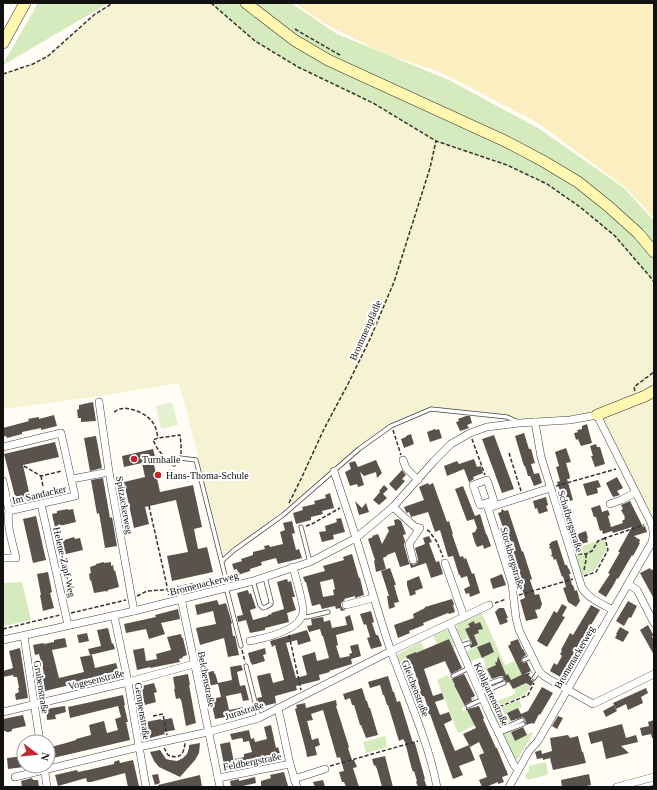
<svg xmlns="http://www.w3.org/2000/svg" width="657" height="790" font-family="'Times New Roman',serif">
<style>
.farmland{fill:#f6f3d4}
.green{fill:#d5ebbd}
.sand{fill:#fbeec1}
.pitch{fill:#e6f2cf}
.building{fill:#5a524d;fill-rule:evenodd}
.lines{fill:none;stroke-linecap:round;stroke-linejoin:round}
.lane-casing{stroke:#444;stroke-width:5}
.street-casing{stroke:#444;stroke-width:8}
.secondary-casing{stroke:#333;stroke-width:12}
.path{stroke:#333;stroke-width:1.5;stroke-dasharray:4 2;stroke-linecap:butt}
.lane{stroke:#fff;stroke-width:3.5}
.street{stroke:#fff;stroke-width:7}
.secondary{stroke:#fff6b0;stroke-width:11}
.rail{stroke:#c4262e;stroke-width:2}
.poi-dot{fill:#c4262e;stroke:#fff;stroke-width:1.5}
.labels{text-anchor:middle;stroke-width:4;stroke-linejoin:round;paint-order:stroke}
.street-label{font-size:10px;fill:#111;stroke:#fff}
.poi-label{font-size:10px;fill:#111;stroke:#fff;text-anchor:start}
</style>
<rect width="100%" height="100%" fill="#fffdf5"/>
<path class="farmland" d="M 113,3 L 211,3 L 255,41 L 298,67 L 373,103 L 436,141 L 507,165 L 547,184 L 580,207 L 615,236 L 654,282 L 654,520 L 597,415 L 519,423 L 507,417 L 431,409 L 391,426 L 359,449 L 283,515 L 301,479 L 306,468 L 284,510 L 224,556 L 179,383 L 100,396 L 3,409 L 3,74 L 33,64 L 48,56 L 95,14 Z"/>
<g class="green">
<path d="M 38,3 L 109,3 L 3,65 L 3,64 Z"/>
<path d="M 211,3 L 291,3 L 337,34 L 449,80 L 538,128 L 624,188 L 654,221 L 654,282 L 615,236 L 580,207 L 547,184 L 507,165 L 436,141 L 373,103 L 298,67 L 255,41 Z"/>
<path d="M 604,538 L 607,549 L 594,571 L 582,575 L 573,550 Z"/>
<path d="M 22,582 L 31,620 L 3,626 L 3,583 Z"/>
<path d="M 482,613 L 505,665 L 517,660 L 522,675 L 517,677 L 521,686 L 526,683 L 531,686 L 526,694 L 491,709 L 484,694 L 492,692 L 497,701 L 506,698 L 516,693 L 508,674 L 506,675 L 497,665 L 488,671 L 492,679 L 480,684 L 473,668 L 480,665 L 482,668 L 486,666 L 483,658 L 494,652 L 490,642 L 479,646 L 475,638 L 473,636 L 479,633 L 478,630 L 482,629 L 475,624 L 474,622 L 468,624 L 470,627 L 465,629 L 469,638 L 461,641 L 456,629 L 458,624 Z"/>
<path d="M 446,630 L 449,631 L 456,646 L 453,648 L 449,639 L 437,644 L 433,636 Z"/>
<path d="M 421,642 L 427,657 L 421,659 L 415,653 L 406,656 L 407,660 L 400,663 L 397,656 L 398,654 Z"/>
<path d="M 477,646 L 482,657 L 470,662 L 466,652 Z"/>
<path d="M 448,675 L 450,679 L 452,679 L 455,685 L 454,685 L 459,696 L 460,696 L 462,701 L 473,697 L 475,701 L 462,708 L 463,711 L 468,710 L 478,724 L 458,733 L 437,680 Z"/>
<path d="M 519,700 L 522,707 L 507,713 L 511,722 L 502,726 L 498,725 L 492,711 Z"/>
<path d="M 511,731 L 515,741 L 527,735 L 527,734 L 533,732 L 533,733 L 518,759 L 514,759 L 503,735 L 505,732 Z"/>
<path d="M 385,736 L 387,747 L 366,753 L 363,742 Z"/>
<path d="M 546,762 L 548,773 L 547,775 L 528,780 L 525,777 L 529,770 L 529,766 Z"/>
</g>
<path class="sand" d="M 295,3 L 654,3 L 654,218 L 626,188 L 538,123 L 450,77 L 434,70 L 383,53 L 322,22 Z"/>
<path class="pitch" d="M 172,402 L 178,425 L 161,429 L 156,406 Z"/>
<g class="building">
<path d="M 93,402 L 96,421 L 81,422 L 81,418 L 78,418 L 77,410 L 79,409 L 79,405 Z"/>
<path d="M 54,415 L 57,426 L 41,430 L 41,428 L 22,432 L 22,434 L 7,438 L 6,436 L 3,437 L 3,428 L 29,421 L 28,419 L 33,418 L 39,417 L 39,419 Z"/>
<path d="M 466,416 L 470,416 L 472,423 L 467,425 L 469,428 L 460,431 L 456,422 L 459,421 L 458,419 Z"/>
<path d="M 587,424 L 592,443 L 581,446 L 578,439 L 576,440 L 574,433 L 578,432 L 577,430 L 582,429 L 582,426 Z"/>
<path d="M 435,429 L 436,430 L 439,429 L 442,438 L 430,442 L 427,432 Z"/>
<path d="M 524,433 L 529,449 L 531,449 L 535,463 L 531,464 L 534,474 L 539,473 L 542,483 L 534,486 L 530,476 L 528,476 L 525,466 L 524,466 L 515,436 Z"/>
<path d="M 411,434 L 414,444 L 404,448 L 401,439 L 406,437 L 406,436 Z"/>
<path d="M 494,435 L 514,489 L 502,493 L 482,439 Z"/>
<path d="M 96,436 L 102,468 L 90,471 L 84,438 Z"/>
<path d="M 55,442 L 59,457 L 23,465 L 31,501 L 17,504 L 4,454 Z"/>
<path d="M 596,444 L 597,447 L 600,447 L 605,464 L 595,467 L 591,456 L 593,456 L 590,446 Z"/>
<path d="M 566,448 L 571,462 L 566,463 L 570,477 L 569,478 L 570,479 L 567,479 L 573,500 L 564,503 L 557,482 L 560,481 L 556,467 L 559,466 L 555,452 Z"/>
<path d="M 153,449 L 156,460 L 153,460 L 160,492 L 193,485 L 202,527 L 194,529 L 198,549 L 207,547 L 213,572 L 172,581 L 167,556 L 188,552 L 176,500 L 145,507 L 149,524 L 134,528 L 124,482 L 145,477 L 142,463 L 124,467 L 122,456 Z"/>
<path d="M 474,459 L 477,467 L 481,466 L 483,473 L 473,477 L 474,479 L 469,482 L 464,469 L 447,476 L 444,466 L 457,461 L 459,464 Z"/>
<path d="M 376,460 L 380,469 L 382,473 L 377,478 L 376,472 L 364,476 L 360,472 L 364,485 L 358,487 L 357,484 L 350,486 L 345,472 L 351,469 L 349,463 L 355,461 L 358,467 Z"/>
<path d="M 402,470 L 406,475 L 402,479 L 405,481 L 396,491 L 389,484 Z"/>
<path d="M 617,477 L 623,488 L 617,491 L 620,495 L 613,497 L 606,483 Z"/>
<path d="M 103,478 L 110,518 L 112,517 L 117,546 L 105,548 L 99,513 L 97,514 L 91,480 Z"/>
<path d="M 598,480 L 601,487 L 597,488 L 598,493 L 587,496 L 583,484 Z"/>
<path d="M 428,483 L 429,485 L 433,483 L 447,522 L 449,521 L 453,534 L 452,534 L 460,557 L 463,556 L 464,559 L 466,558 L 472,574 L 474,573 L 480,593 L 470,597 L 469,593 L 466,594 L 464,589 L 470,586 L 467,576 L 461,578 L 460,575 L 459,575 L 453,556 L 448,557 L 440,530 L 435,532 L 428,512 L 411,517 L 409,512 L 407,513 L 406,512 L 404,507 L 424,500 L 419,487 Z"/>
<path d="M 384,485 L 388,489 L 383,494 L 387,498 L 379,505 L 373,500 L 380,492 L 379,491 Z"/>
<path d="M 463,486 L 475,516 L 480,514 L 486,534 L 487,535 L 491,546 L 484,549 L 483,545 L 477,547 L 475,543 L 472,533 L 475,532 L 477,528 L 474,519 L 467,521 L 455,489 Z"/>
<path d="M 58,487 L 62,494 L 53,496 L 51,492 Z"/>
<path d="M 330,493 L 334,508 L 322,511 L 323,514 L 311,517 L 311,520 L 296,524 L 293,513 L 303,510 L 302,507 L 315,504 L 314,501 L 326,498 L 325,495 Z"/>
<path d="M 546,497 L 548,505 L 546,506 L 548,511 L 539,514 L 537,508 L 535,509 L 533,501 Z"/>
<path d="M 355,501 L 362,508 L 366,503 L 369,512 L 359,515 Z"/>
<path d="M 630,501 L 643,527 L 645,526 L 647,532 L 634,536 L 640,540 L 639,543 L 640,543 L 633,556 L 632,555 L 618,579 L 617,578 L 614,584 L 606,597 L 598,592 L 610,574 L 608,573 L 620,552 L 618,552 L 632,527 L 613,533 L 612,531 L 603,534 L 602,530 L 600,531 L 596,517 L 594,517 L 591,508 L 600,505 L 602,512 L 608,510 L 610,515 L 608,516 L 611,527 L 623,523 L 622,521 L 625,519 L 624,517 L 625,517 L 621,510 L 623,509 L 621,505 Z"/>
<path d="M 68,509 L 68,510 L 73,509 L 76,522 L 55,527 L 52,514 L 57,513 L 57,511 Z"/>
<path d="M 502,509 L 505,511 L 508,510 L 522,552 L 523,551 L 532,579 L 530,580 L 535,595 L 539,594 L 542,604 L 540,609 L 535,610 L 538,618 L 526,621 L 520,600 L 525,598 L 512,556 L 509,557 L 507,552 L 510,551 L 509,545 L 498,513 L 501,512 Z"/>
<path d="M 36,516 L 46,560 L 33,563 L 23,519 Z"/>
<path d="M 341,518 L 345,532 L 333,535 L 334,539 L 322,542 L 319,532 L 326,531 L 325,526 L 337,522 L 336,519 Z"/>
<path d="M 398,519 L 401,521 L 406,534 L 403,535 L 405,541 L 404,545 L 409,563 L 414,565 L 417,563 L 418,559 L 415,548 L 425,544 L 423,538 L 429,536 L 432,542 L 429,543 L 436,562 L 439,561 L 443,574 L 431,578 L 426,563 L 411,568 L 410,564 L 400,567 L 395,552 L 387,555 L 387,556 L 383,558 L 386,569 L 376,572 L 374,561 L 375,560 L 368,539 L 373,537 L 372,536 L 378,534 L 382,544 L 389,531 L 387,527 L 395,525 L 394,520 Z"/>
<path d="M 292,521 L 295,533 L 292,534 L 296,550 L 299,549 L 302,558 L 278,564 L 276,558 L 261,562 L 262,565 L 250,569 L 250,571 L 238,575 L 237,569 L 234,570 L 232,564 L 242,561 L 241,559 L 253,555 L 253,552 L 265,549 L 264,546 L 269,545 L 270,547 L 283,544 L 280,532 L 285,530 L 283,523 Z"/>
<path d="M 586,531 L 588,538 L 587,539 L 588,542 L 577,545 L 575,535 Z"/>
<path d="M 74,537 L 75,539 L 80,538 L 83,550 L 62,555 L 59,543 L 64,541 L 64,540 Z"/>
<path d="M 557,540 L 565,565 L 567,565 L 568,568 L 569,569 L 571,574 L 569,574 L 572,585 L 573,585 L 575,591 L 577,590 L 580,601 L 576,607 L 568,602 L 563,588 L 566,587 L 563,576 L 562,577 L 556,559 L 554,560 L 553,557 L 551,556 L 552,554 L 551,549 L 549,548 L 550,546 L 549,544 L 551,543 L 551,542 Z"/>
<path d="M 352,554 L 359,578 L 360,578 L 364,595 L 355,598 L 355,596 L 344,599 L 345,600 L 341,603 L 341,606 L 343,609 L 346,610 L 341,611 L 340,608 L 336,609 L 335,606 L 322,609 L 320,604 L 312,606 L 306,582 L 305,582 L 303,577 L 325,571 L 323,566 L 344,560 L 343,557 ZM 333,579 L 335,589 L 333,590 L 334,595 L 323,597 L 320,582 Z"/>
<path d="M 104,562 L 104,563 L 111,562 L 111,566 L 113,565 L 114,571 L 115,570 L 119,587 L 108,590 L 107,592 L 106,591 L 94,593 L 91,580 L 90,581 L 89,574 L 91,573 L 90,567 L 96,565 L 96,564 Z"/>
<path d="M 390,568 L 396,585 L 394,585 L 399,602 L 394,603 L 395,607 L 389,609 L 387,596 L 389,596 L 381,571 Z"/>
<path d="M 650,568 L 651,570 L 654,569 L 654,599 L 640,573 Z"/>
<path d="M 48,572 L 52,592 L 50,593 L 54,608 L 43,611 L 40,595 L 41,595 L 37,574 Z"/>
<path d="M 502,574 L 506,585 L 493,589 L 490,579 Z"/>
<path d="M 419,576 L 423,588 L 415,591 L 416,594 L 410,596 L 407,585 L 407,581 Z"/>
<path d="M 287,579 L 288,582 L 291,581 L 293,590 L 295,597 L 292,597 L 296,610 L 287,613 L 289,622 L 265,628 L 265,630 L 250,633 L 246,620 L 238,622 L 237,616 L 243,615 L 237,593 L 248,590 L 249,594 L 251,593 L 256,608 L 250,610 L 253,620 L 268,616 L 268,615 L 272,614 L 271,613 L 284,609 L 277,582 Z"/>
<path d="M 452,599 L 454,604 L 453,605 L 455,612 L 449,614 L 448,613 L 423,623 L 424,625 L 409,631 L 410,633 L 398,638 L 394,625 L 414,618 L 413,614 L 425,608 L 425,607 Z"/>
<path d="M 217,600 L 219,605 L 226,603 L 232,623 L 231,624 L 233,636 L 235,636 L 239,655 L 228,657 L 224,638 L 200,645 L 196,628 L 216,624 L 213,611 L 197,615 L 195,605 Z"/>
<path d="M 628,601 L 637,606 L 631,618 L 629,617 L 624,626 L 616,621 Z"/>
<path d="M 562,604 L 567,607 L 562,616 L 565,617 L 547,647 L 537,641 L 554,611 L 557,613 Z"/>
<path d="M 591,605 L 600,610 L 570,660 L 562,678 L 550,671 L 554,663 L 557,665 L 562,656 L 560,654 L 562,651 L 561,650 L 570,633 L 573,635 Z"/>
<path d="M 499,608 L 504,608 L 508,618 L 506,618 L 508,622 L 500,625 L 495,612 Z"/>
<path d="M 178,609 L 180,619 L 161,623 L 165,634 L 149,639 L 146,629 L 126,633 L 124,624 L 156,617 L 155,615 Z"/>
<path d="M 371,611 L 374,622 L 372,623 L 376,635 L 378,635 L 382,646 L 371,649 L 367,638 L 370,637 L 366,624 L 364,625 L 360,614 Z"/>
<path d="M 350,615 L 354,630 L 336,635 L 338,645 L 336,646 L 340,658 L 350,656 L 349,654 L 352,653 L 350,646 L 358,644 L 361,656 L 351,659 L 352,664 L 329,671 L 330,672 L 319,675 L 320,680 L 296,686 L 297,690 L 275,696 L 276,703 L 260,707 L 257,698 L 262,697 L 257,676 L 270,673 L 273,683 L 284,680 L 275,645 L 272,647 L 270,641 L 307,630 L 311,641 L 298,645 L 297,640 L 286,643 L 296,678 L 307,675 L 302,656 L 315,652 L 317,661 L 329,658 L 323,636 L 322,636 L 320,629 L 309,632 L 307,626 L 312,625 L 311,619 L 323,617 L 324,622 L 330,620 L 332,628 L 347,625 L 345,617 Z"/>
<path d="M 474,621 L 475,624 L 480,622 L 483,629 L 478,630 L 479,633 L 474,635 L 478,645 L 471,648 L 470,646 L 472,644 L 472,642 L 470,640 L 465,629 L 470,627 L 468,624 Z"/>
<path d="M 648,625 L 654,636 L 652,636 L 654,641 L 654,655 L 640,630 Z"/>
<path d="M 620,627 L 629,632 L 623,642 L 615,638 L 617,634 L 616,634 Z"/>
<path d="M 108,628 L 112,644 L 113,643 L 115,649 L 90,655 L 88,649 L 101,646 L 97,630 Z"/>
<path d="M 87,633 L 89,641 L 79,643 L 77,635 Z"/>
<path d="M 181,634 L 182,638 L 183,638 L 187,655 L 182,657 L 183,658 L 179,659 L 180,662 L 150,668 L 150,667 L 137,670 L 133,650 L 144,648 L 146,661 L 157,659 L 156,654 L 171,650 L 167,637 Z"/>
<path d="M 65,638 L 67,647 L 52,650 L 59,678 L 84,672 L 80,657 L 92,655 L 95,668 L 116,663 L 119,673 L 41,692 L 40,686 L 37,687 L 35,675 L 44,673 L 39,654 L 35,655 L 33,645 L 43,643 L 44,644 L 54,642 L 54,640 Z"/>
<path d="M 449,639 L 462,668 L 451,674 L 445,661 L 424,669 L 433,696 L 442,693 L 444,699 L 435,702 L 440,715 L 449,712 L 452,720 L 444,724 L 455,751 L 469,745 L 475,760 L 459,766 L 463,775 L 453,779 L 430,714 L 426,715 L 424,710 L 428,708 L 424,696 L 420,697 L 418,692 L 421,691 L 412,664 L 409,665 L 406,656 L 416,652 L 416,653 Z"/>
<path d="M 518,639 L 522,649 L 523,649 L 526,655 L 522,658 L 521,661 L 524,663 L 529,661 L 527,662 L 531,671 L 522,675 L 508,646 L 511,644 L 510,642 Z"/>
<path d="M 490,642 L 494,652 L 482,658 L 477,647 Z"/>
<path d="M 20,648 L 28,698 L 16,700 L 15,694 L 19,692 L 18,688 L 19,688 L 17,677 L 14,677 L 13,675 L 3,677 L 3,671 L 13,668 L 9,651 Z"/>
<path d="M 265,648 L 266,654 L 263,655 L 265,661 L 252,665 L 252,663 L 251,664 L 248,653 Z"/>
<path d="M 498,656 L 506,675 L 508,674 L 511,680 L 525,673 L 531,677 L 531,680 L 534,681 L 531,686 L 526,683 L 513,689 L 509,682 L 507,683 L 506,681 L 504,680 L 503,676 L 500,676 L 492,679 L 487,669 L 496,665 L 495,662 L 497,662 Z"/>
<path d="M 241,665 L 243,670 L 237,672 L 240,686 L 245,685 L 249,700 L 243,701 L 241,693 L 226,696 L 229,710 L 244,707 L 246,713 L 215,719 L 211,699 L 221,697 L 218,684 L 208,686 L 206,675 L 207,675 L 207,672 L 214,671 L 214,674 L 215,673 L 218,683 L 232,680 L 230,667 Z"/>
<path d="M 188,674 L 190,685 L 189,685 L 196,723 L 186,726 L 181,699 L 180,700 L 180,698 L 176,699 L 174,689 L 175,689 L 173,677 Z"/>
<path d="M 464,674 L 475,696 L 471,698 L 472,701 L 466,704 L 465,706 L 454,685 L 455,685 L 452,679 Z"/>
<path d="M 388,676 L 393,692 L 394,692 L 397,702 L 400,701 L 413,743 L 415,743 L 425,779 L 424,779 L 427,787 L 418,787 L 416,782 L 417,781 L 414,771 L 413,772 L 411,766 L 405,742 L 403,739 L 399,741 L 388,705 L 387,705 L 384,695 L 383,695 L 380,685 L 370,688 L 368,682 Z"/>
<path d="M 154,683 L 157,692 L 154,693 L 156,702 L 145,705 L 142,696 L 140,697 L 138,687 Z"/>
<path d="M 542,687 L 553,693 L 540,715 L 539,714 L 534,724 L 532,723 L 526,725 L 525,719 L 523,717 L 511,721 L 507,713 L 518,708 L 521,714 L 528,711 Z"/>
<path d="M 362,688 L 366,701 L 367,701 L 369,708 L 370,708 L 378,735 L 366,738 L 361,725 L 360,725 L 354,705 L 352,705 L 350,698 L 345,700 L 343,694 Z"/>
<path d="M 646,688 L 648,693 L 641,697 L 643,703 L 628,710 L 626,704 L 616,709 L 613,703 Z"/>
<path d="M 123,695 L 125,705 L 124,705 L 128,722 L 126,722 L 130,740 L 53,758 L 51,747 L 66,743 L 76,740 L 76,739 L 91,735 L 89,725 L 104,721 L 107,733 L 118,730 L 115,719 L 121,717 L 118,706 L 70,718 L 68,707 Z"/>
<path d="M 336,700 L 337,706 L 336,706 L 349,747 L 348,748 L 352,760 L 354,760 L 357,767 L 353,768 L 359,787 L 346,787 L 344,782 L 342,782 L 339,772 L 344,771 L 340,757 L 337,758 L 323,710 L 311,714 L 313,720 L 307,721 L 312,740 L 318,738 L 320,745 L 315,747 L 317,755 L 307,757 L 306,751 L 295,709 L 297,708 L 296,705 L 305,703 L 306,708 Z"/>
<path d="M 614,705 L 617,711 L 606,717 L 603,711 Z"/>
<path d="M 65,706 L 66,712 L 55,715 L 56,719 L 47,720 L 46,709 Z"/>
<path d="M 479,706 L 484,718 L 483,719 L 496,748 L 497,748 L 506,770 L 506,769 L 508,775 L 502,777 L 504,782 L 498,784 L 498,782 L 486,787 L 482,787 L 479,780 L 487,777 L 479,755 L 484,753 L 479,742 L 470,747 L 463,734 L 476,728 L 467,710 L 466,710 L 466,708 L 468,709 Z"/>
<path d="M 23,715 L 26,726 L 12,729 L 12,731 L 9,732 L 6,732 L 6,731 L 3,731 L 3,719 Z"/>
<path d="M 558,716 L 563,718 L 557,729 L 552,726 Z"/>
<path d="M 172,718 L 175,730 L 164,732 L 165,734 L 150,738 L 146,722 L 161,719 L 161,720 Z"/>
<path d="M 654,720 L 654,738 L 652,738 L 651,734 L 642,736 L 640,728 L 649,726 L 648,722 Z"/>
<path d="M 622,724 L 626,738 L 636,735 L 638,742 L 621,746 L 629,753 L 606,759 L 602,741 L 591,744 L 588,733 Z"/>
<path d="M 271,725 L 276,748 L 278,747 L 281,757 L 273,758 L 274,762 L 267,763 L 267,760 L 237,766 L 235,759 L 244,757 L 244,754 L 252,752 L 249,741 L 243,742 L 243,739 L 241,738 L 232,740 L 230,734 L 249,730 L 251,739 L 254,738 L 255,742 L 267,739 L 264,727 Z"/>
<path d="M 523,727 L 527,735 L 515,741 L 511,732 Z"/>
<path d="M 568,735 L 570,738 L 578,736 L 582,752 L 583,752 L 586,763 L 553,770 L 550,758 L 543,760 L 543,758 L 537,759 L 535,752 L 541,750 L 542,754 L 552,751 L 550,738 Z"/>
<path d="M 230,742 L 234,763 L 224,765 L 220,744 Z"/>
<path d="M 200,743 L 199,753 L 195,760 L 180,777 L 159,767 L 154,761 L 150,752 L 160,750 L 166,759 L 170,760 L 177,761 L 183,758 L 187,754 L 189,748 L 189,745 Z"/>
<path d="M 24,756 L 24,767 L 8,769 L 7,758 Z"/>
<path d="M 385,756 L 393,787 L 382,787 L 377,769 L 375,765 L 374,766 L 372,759 Z"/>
<path d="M 119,760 L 120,763 L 133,760 L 139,786 L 137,786 L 137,787 L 128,787 L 125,773 L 91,782 L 87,782 L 86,778 L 58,786 L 55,775 L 77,770 L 78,772 L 88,770 L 114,764 L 114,762 Z"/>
<path d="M 284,772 L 288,786 L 283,787 L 261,787 L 261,781 L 271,778 L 270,775 Z"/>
<path d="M 158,774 L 160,783 L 155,785 L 152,775 Z"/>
<path d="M 589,774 L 591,785 L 583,787 L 562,787 L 561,780 Z"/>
<path d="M 200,775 L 202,787 L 159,787 L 158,785 Z"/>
<path d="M 255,777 L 256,783 L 239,787 L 231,787 L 230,781 L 239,779 L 239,781 Z"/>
<path d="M 32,778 L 33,780 L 38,780 L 39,787 L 22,787 L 21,781 Z"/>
<path d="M 323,780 L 325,787 L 315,787 L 313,782 Z"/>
</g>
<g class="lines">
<defs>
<g id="lane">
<path d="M 174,464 L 180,458 L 196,460 L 228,587 L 227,591 L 241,646"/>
<path d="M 301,527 L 310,562"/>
<path d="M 222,561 L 233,551 L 283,515 L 359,449 L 391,426 L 431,409 L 507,417 L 516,421"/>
<path d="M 253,581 L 260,605 L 263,608 L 266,607 L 271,604 L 271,601 L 265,577"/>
<path d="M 302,616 L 307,617 L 328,612"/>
<path d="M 459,646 L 469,643"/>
<path d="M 524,660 L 532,656"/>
<path d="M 246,666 L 259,718"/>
<path d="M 453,676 L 469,668"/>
<path d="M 534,678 L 539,671"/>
<path d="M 478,688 L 501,679"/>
<path d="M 481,693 L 504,683"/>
<path d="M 468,706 L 483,699"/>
<path d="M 498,731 L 522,720"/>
<path d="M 499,733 L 523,724"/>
</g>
<g id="street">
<path d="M 99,402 L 109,472 L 134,611"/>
<path d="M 535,422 L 541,457 L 582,588 C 589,599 602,604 613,610"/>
<path d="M 3,447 L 61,433 L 75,496 L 9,511 L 3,481"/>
<path d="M 403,460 L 406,468 L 418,480"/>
<path d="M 334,471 C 341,493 349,515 356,538 C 368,576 378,614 391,651 C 407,696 428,740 437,787"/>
<path d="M 72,479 L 109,472"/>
<path d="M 550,488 L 488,508 L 512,584 L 516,618 L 519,630 L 539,671 L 543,675 L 547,678 L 593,704 L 654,674"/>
<path d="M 486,503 L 494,501 L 487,480 L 473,485 L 480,505 L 486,503 L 488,508"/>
<path d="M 41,504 L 68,625"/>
<path d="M 610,504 L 621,500 L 635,493"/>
<path d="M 393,507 L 415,527 L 420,528 L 409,544 L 413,560"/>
<path d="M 3,558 L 16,558 C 13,544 6,525 9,511"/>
<path d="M 445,563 L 464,617"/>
<path d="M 628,584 L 637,590 L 654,623"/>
<path d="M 181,598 L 220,787"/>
<path d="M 346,605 L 373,598"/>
<path d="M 114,615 L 128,682 L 146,787"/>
<path d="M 450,624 L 488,711 L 514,765 L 518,770"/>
<path d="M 24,636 L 40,742"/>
<path d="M 3,640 L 134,611 L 253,581 L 310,562 L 356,538 L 393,507 L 434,461 L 451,444 L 470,433 L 487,427 L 519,423 L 570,420 L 597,415 L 651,523 C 654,530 654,535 652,542 L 538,741 L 529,751 L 509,787"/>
<path d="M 250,641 C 266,638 299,631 303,613 C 305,608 295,575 293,567"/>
<path d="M 278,708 L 290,764 L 297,787"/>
<path d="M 3,712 L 128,682 L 194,664"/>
<path d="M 44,766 L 47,787"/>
<path d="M 15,777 L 139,747 L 208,732 L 259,718 L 391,651 L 489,605"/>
<path d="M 218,778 L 290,764"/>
<path d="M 294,779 L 325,769"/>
<path d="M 617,787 L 654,777"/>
</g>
<g id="secondary">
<path d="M 246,3 L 294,40 L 328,60 L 505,141 L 543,161 L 578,182 L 608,206 L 638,233 L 654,252"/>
<path d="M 3,43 L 25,3"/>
<path d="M 597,415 L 645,396 L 654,391"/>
</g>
</defs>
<use href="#lane" class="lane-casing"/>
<use href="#street" class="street-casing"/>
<use href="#secondary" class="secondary-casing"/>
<g class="path">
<path d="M 211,3 L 255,41 L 298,67 L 373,103 L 436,141 L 507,165 L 547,184 L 580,207 L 615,236 L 652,279 L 654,282"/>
<path d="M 295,29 L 305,35 L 340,55"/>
<path d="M 3,74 L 33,64 L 48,56 L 95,14 L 113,3"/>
<path d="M 635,391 L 634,387 L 654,372"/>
<path d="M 114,412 C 116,411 118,409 120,409 C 129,406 148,414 153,423 C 156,426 157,433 158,438"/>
<path d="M 393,430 L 401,455"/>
<path d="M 472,439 L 485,475"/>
<path d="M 509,453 L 521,491"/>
<path d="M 170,463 L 168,462 L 157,448 L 153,440 L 158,438 L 180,435 L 181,444 L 181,454"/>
<path d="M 24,466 L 41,476 L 62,471"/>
<path d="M 41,476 L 45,497"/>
<path d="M 556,486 L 616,469"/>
<path d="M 289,503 L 301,479 L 324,429 L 348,384 L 370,339 L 394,282 L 430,168 L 436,141"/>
<path d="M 149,506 L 169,595"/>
<path d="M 306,526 L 312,524 L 340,508"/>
<path d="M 427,530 L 429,531 L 437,542 L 443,557"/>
<path d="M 578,554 L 586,554 L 592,551 L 598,541 L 605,538"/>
<path d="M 584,570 L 586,560 L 586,554"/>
<path d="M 584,576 L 596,572 L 608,550 L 605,538 L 644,525"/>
<path d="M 519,595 L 573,579"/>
<path d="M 137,596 L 147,591 L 164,590 L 210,580 L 218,583"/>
<path d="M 495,603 L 506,599"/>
<path d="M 71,613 L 126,600"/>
<path d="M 3,629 L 60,615"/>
<path d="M 289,635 L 301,690"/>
<path d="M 242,650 L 245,662"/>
<path d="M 526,675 L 532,672"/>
<path d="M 494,709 L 528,695 L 534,683"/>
<path d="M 153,716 L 163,714 L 167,735"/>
<path d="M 164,748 L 168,755 C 180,760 184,754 185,743"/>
<path d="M 330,766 L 418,741"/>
</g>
<use href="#lane" class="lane"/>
<use href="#street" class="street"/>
<use href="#secondary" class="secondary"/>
<path class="rail" d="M 650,787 L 654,786"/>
</g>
<g class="poi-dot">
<circle cx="134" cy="459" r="4"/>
<circle cx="158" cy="475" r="4"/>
</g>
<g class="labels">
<g class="street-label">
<text transform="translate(365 330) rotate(-66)" y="4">Brommenpfädle</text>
<text transform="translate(39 494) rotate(-13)" y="4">Im Sandacker</text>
<text transform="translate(125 505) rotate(80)" y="4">Spitzackerweg</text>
<text transform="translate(571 521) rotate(73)" y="4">Schafbergstraße</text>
<text transform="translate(513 558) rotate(74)" y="4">Stockbergstraße</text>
<text transform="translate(65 562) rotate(77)" y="4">Helene-Zapf-Weg</text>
<text transform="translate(204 583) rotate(-14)" y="4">Bromenackerweg</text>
<text transform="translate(574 657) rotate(-60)" y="4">Bromenackerweg</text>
<text transform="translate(96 679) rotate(-14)" y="4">Vogesenstraße</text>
<text transform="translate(207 679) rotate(79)" y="4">Belchenstraße</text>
<text transform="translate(42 687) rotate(81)" y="4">Grubenstraße</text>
<text transform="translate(416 688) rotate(69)" y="4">Gleichenstraße</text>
<text transform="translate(492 694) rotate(65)" y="4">Köhlgartenstraße</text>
<text transform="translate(244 710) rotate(-18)" y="4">Jurastraße</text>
<text transform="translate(143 711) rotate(81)" y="4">Gempenstraße</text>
<text transform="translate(252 761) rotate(-11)" y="4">Feldbergstraße</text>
</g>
<g class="poi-label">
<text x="142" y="463">Turnhalle</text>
<text x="166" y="479">Hans-Thoma-Schule</text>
</g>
</g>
<rect width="657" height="790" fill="none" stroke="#111111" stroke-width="8"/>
<g transform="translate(36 754) rotate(106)"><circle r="19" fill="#ffffff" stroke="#a0a0a0"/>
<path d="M0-3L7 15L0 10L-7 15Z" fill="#c4262e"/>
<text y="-6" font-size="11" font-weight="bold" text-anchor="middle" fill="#111111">N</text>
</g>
</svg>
